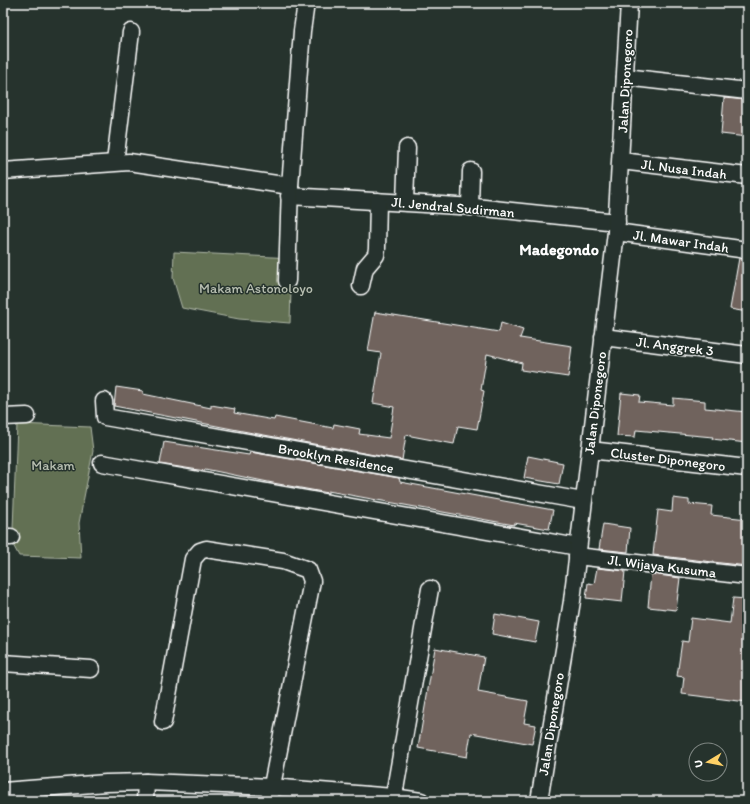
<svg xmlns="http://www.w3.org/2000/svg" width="750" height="804" font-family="Itim,sans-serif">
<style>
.green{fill:#627052;stroke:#b0b8a8}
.building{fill:#70645d;stroke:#fff}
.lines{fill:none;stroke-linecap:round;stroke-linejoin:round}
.street-casing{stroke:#fff;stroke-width:19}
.street{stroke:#26332d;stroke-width:16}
.labels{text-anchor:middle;stroke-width:3;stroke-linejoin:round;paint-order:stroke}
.street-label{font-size:14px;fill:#fff;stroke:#26332d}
.park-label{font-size:14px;fill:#b8bfb1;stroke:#26332d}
.quarter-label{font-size:16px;font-weight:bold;fill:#fff;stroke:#26332d}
</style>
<rect width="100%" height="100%" fill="#26332d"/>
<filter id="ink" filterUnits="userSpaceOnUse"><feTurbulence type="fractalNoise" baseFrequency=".025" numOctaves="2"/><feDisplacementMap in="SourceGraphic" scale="8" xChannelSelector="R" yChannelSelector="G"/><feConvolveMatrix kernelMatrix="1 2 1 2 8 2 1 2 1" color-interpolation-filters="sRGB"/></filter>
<g filter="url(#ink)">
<g class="green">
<path d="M 174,252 L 292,258 L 290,323 L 239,319 L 182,308 L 173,278 Z"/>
<path d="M 17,424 L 90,427 L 93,451 L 79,523 L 81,558 L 19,556 L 11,541 L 10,534 L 13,529 Z"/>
</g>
<g class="building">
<path d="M 724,98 L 747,100 L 747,137 L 721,134 Z"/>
<path d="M 739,258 L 747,259 L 747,312 L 730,309 Z"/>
<path d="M 375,312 L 499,332 L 501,323 L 523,330 L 520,338 L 572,346 L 568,377 L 521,370 L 522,363 L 487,354 L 481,390 L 484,391 L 477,429 L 458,426 L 454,444 L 406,435 L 402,460 L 253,433 L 114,406 L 116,387 L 143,391 L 143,394 L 211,408 L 211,405 L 235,409 L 234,413 L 274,420 L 275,417 L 333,428 L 334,424 L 360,429 L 359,434 L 389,438 L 394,407 L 373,403 L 381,353 L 368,351 Z"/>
<path d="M 621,393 L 640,395 L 639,402 L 673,405 L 673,398 L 705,401 L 705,408 L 747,412 L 747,443 L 712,439 L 713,437 L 636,430 L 635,437 L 617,436 Z"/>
<path d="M 164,442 L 249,455 L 250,452 L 399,478 L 400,482 L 553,510 L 549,529 L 514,523 L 514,525 L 328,491 L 328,493 L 273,483 L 205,469 L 205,471 L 160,464 Z"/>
<path d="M 528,456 L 563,463 L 559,484 L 524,478 Z"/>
<path d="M 673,498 L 689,500 L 689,504 L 712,506 L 711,515 L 747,519 L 747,566 L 653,555 L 658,510 L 672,512 Z"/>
<path d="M 603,524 L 630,528 L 628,552 L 599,549 Z"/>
<path d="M 597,568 L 625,571 L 622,602 L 586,598 L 588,583 L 594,584 Z"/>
<path d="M 651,574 L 680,578 L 676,610 L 648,607 Z"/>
<path d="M 733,598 L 747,599 L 747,702 L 682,694 L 684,677 L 677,676 L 682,641 L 688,642 L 691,618 L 730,623 Z"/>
<path d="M 495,614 L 539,622 L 535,642 L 492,634 Z"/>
<path d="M 435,648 L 484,657 L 478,692 L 528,701 L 524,723 L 536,725 L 532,744 L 471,733 L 467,757 L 418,748 Z"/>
</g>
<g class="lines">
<defs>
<g id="street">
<path d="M 625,77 L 747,91"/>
<path d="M 621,161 L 747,176"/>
<path d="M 115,162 L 131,32"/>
<path d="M 3,171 L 129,162 L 290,186"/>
<path d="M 289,196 L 475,207 L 617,222"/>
<path d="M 405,202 L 407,148"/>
<path d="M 470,207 L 471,171"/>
<path d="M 616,232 L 747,250"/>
<path d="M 287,281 L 290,186 L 302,31 L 306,3"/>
<path d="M 361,286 L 365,268 L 376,255 L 377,248 L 378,201"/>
<path d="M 603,337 L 747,355"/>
<path d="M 104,401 L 105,417 L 583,501"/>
<path d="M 3,417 L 27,416"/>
<path d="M 590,450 L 747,468"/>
<path d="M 102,463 L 578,547"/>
<path d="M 3,537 L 11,537"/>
<path d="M 577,556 L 747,576"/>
<path d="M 3,663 L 91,669"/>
<path d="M 163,722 L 193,559 L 200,551 L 206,549 L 283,561 L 308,570 L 312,581 L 269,801"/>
<path d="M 3,791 L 106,783 L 146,782 L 271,787 L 393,797 L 421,801"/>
<path d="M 145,801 L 146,782"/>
<path d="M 393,801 L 430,589"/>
<path d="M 539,801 L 572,601 L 616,232 L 629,3"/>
</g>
</defs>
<use href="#street" class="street-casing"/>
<use href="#street" class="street"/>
</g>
</g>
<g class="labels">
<g class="street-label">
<text transform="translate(625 81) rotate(-87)" y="5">Jalan Diponegoro</text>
<text transform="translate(684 169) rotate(7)" y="5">Jl. Nusa Indah</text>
<text transform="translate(453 207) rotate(5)" y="5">Jl. Jendral Sudirman</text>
<text transform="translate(681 241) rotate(8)" y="5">Jl. Mawar Indah</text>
<text transform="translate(675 346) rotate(7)" y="5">Jl. Anggrek 3</text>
<text transform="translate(595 403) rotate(-83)" y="5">Jalan Diponegoro</text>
<text transform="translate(336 458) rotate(10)" y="5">Brooklyn Residence</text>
<text transform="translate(668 459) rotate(7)" y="5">Cluster Diponegoro</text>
<text transform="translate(662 566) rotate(7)" y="5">Jl. Wijaya Kusuma</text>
<text transform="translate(551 724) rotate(-81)" y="5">Jalan Diponegoro</text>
</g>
<g class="park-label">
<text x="256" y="293">Makam Astonoloyo</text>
<text x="53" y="470">Makam</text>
</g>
<g class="quarter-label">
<text x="559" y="255">Madegondo</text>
</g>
</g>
<rect width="750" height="804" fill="none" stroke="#26332d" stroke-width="16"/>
<rect x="8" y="8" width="734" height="788" fill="none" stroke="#fff" stroke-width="1.5" filter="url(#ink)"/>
<g transform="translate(708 762) rotate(260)"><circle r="19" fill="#26332d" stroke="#7d8581"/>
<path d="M0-3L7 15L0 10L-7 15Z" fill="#ffd166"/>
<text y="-6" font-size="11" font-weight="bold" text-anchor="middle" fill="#ffffff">U</text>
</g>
</svg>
